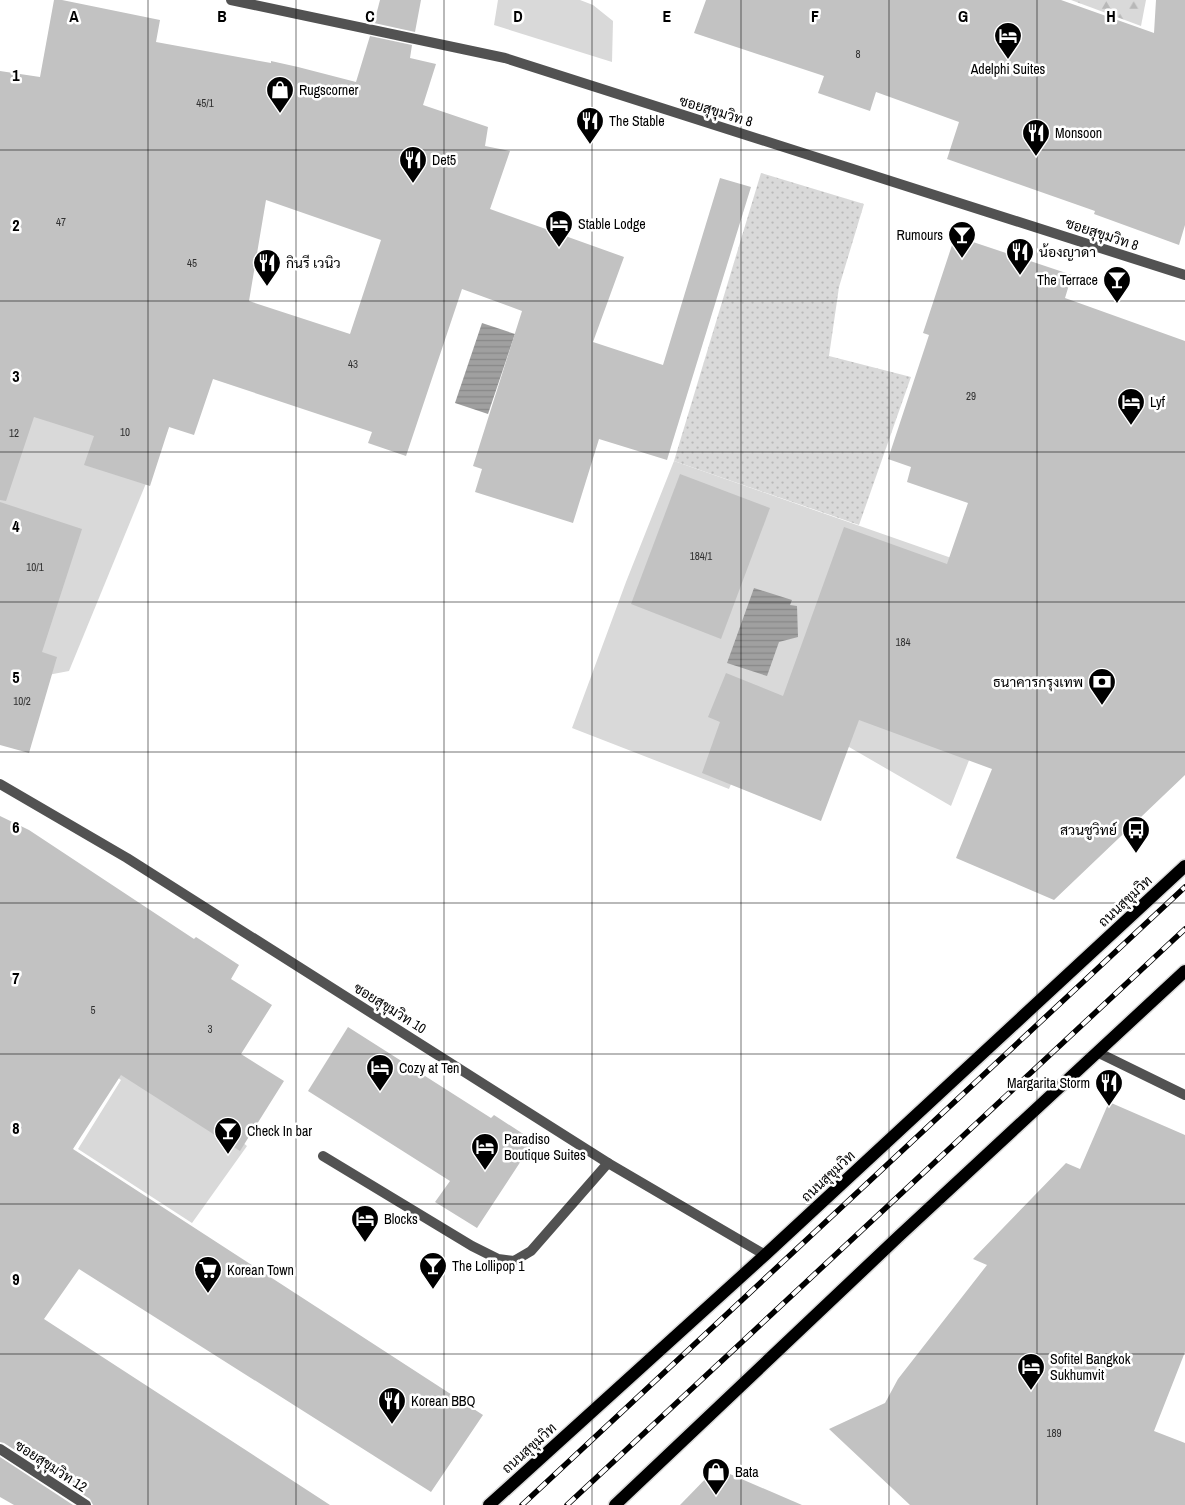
<svg xmlns="http://www.w3.org/2000/svg" width="1185" height="1505" font-family="'Archivo Narrow',Sarabun,sans-serif">
<style>
.grass{fill:url(#grass-dots)}
.forest{fill:url(#forest-firs)}
.garden{fill:#d9d9d9}
.water{fill:url(#water-rules)}
.building{fill:#c2c2c2;fill-rule:evenodd}
.lines{fill:none;stroke-linecap:round;stroke-linejoin:round}
.primary-casing{stroke:#dbdbdb;stroke-width:15}
.minor{stroke:#525252;stroke-width:10}
.primary{stroke:#000;stroke-width:12}
.rail-casing{stroke:#000;stroke-width:5.5}
.rail{stroke:#fff;stroke-width:4;stroke-dasharray:11;stroke-linecap:butt}
.grid{fill:none;stroke:#000;stroke-width:1;stroke-opacity:0.55}
.labels{text-anchor:middle;stroke-width:5;stroke-linejoin:round;paint-order:stroke}
.number-label{font-size:11px;fill:#303030}
.poi-label{font-size:14px;fill:#000;stroke:#fff;text-anchor:start}
.street-label{font-size:14px;fill:#000;stroke:#fff}
.grid-label{font-size:16px;text-anchor:middle;font-weight:bold;fill:#000;stroke:#fff;stroke-width:5;stroke-linejoin:round;paint-order:stroke}
</style>
<defs>
<pattern id="grass-dots" width="8" height="8" patternUnits="userSpaceOnUse" patternTransform="scale(1.25)"><rect width="8" height="8" fill="#d9d9d9"/><path d="M2 2h.1M6 6h.1" fill="none" stroke="#b8b8b8" stroke-width="1.8" stroke-linecap="round"/></pattern>
<pattern id="forest-firs" width="22" height="20" patternUnits="userSpaceOnUse" patternTransform="scale(1.25)"><rect width="22" height="20" fill="#d9d9d9"/><path d="M5 1l3.5 6h-7zM16 11l3.5 6h-7z" fill="#b8b8b8"/></pattern>
<pattern id="water-rules" width="6" height="5" patternUnits="userSpaceOnUse" patternTransform="scale(1.25)"><rect width="6" height="5" fill="#a0a0a0"/><path d="M0 2.5h6" fill="none" stroke="#888"/></pattern>
</defs>
<rect width="100%" height="100%" fill="#fff"/>
<path class="grass" d="M 761,173 L 864,204 L 839,287 L 829,356 L 911,377 L 859,525 L 674,461 Z"/>
<path class="forest" d="M 1071,0 L 1146,0 L 1141,26 Z"/>
<g class="garden">
<path d="M 498,0 L 580,0 L 593,5 L 613,21 L 612,62 L 494,25 Z"/>
<path d="M 0,323 L 188,381 L 69,671 L 0,684 Z"/>
<path d="M 674,461 L 1037,588 L 951,806 L 766,699 L 729,789 L 572,728 L 626,582 Z"/>
<path d="M 129,1051 L 247,1146 L 192,1223 L 78,1149 L 121,1080 L 113,1074 Z"/>
</g>
<g class="water">
<path d="M 482,323 L 515,334 L 488,414 L 455,403 Z"/>
<path d="M 754,588 L 792,600 L 790,605 L 797,606 L 798,637 L 779,642 L 767,676 L 727,663 Z"/>
</g>
<g class="building">
<path d="M 54,0 L 62,0 L 160,20 L 156,42 L 271,63 L 271,61 L 298,67 L 356,82 L 370,36 L 412,45 L 410,58 L 436,64 L 423,105 L 488,127 L 485,146 L 510,151 L 490,209 L 624,257 L 593,342 L 663,365 L 720,178 L 751,187 L 667,460 L 599,439 L 573,523 L 475,492 L 482,469 L 473,466 L 522,311 L 462,289 L 406,456 L 368,443 L 372,432 L 213,379 L 194,435 L 169,427 L 150,486 L 84,465 L 94,436 L 34,417 L 6,501 L 0,500 L 0,71 L 40,77 ZM 266,200 L 381,240 L 350,334 L 249,301 Z"/>
<path d="M 380,0 L 421,0 L 415,32 L 374,23 Z"/>
<path d="M 706,0 L 1061,0 L 1154,33 L 1156,0 L 1185,0 L 1185,225 L 1179,245 L 1094,214 L 1095,211 L 947,159 L 959,122 L 876,92 L 870,111 L 818,93 L 824,76 L 694,33 Z"/>
<path d="M 955,236 L 1072,275 L 1065,298 L 1185,341 L 1185,775 L 1054,900 L 956,858 L 992,769 L 859,720 L 821,821 L 702,773 L 720,722 L 708,717 L 726,673 L 783,696 L 844,527 L 947,564 L 968,503 L 907,482 L 911,467 L 888,459 L 929,335 L 923,333 Z"/>
<path d="M 680,474 L 770,508 L 721,639 L 631,604 Z"/>
<path d="M 0,502 L 82,529 L 42,652 L 57,657 L 29,753 L 0,745 Z"/>
<path d="M 0,816 L 29,830 L 194,939 L 196,937 L 239,965 L 231,979 L 272,1005 L 241,1054 L 284,1081 L 240,1151 L 121,1075 L 73,1149 L 483,1415 L 431,1492 L 79,1269 L 44,1319 L 330,1505 L 93,1505 L 90,1499 L 4,1443 L 0,1442 Z"/>
<path d="M 348,1027 L 491,1118 L 494,1115 L 534,1141 L 477,1228 L 435,1202 L 450,1181 L 308,1091 Z"/>
<path d="M 1109,1102 L 1185,1135 L 1185,1352 L 1154,1431 L 1185,1443 L 1185,1505 L 910,1505 L 829,1429 L 885,1403 L 898,1379 L 987,1265 L 973,1259 L 1066,1163 L 1080,1169 Z"/>
<path d="M 0,1457 L 73,1505 L 14,1505 L 0,1497 Z"/>
<path d="M 716,1468 L 802,1505 L 680,1505 Z"/>
</g>
<g class="lines">
<defs>
<g id="primary">
<path d="M 489,1505 L 765,1255 L 1185,866"/>
<path d="M 615,1505 L 898,1237 L 1185,971"/>
</g>
</defs>
<use href="#primary" class="primary-casing"/>
<g class="minor">
<path d="M 231,0 L 505,58 L 1185,275"/>
<path d="M 0,784 L 127,858 L 608,1163 L 765,1255"/>
<path d="M 1099,1053 L 1185,1095"/>
<path d="M 323,1156 L 472,1246 L 498,1259 L 514,1261 L 531,1251 L 608,1163"/>
<path d="M 0,1449 L 86,1505"/>
</g>
<use href="#primary" class="primary"/>
<defs>
<g id="rail">
<path d="M 522,1505 L 1185,887"/>
<path d="M 567,1505 L 1185,929"/>
</g>
</defs>
<use href="#rail" class="rail-casing"/>
<use href="#rail" class="rail"/>
</g>
<path class="grid" d="M 148,0 L 148,1505M 296,0 L 296,1505M 444,0 L 444,1505M 592,0 L 592,1505M 741,0 L 741,1505M 889,0 L 889,1505M 1037,0 L 1037,1505M 0,150 L 1185,150M 0,301 L 1185,301M 0,452 L 1185,452M 0,602 L 1185,602M 0,752 L 1185,752M 0,903 L 1185,903M 0,1054 L 1185,1054M 0,1204 L 1185,1204M 0,1354 L 1185,1354"/>
<defs>
<symbol id="hotel-pin" viewBox="-11 -11 22 30"><path d="M0 17L-7.5 6A9.5 9.5 0 1 1 7.5 6Z" fill="#000" stroke="#fff"/><path d="M-6-4.5h1.5V1H6V5H4.5V3h-9V5H-6ZM-4 0a1.8 1.8 0 1 1 3.6 0ZM.5 0V-2.5h3Q6-2.5 6 0Z" fill="#fff"/></symbol>
<symbol id="shop-pin" viewBox="-11 -11 22 30"><path d="M0 17L-7.5 6A9.5 9.5 0 1 1 7.5 6Z" fill="#000" stroke="#fff"/><path d="M-5-2.5h2.3a2.7 3.5 0 0 1 5.4 0H5L5.5 6h-11ZM-1.5-2.5h3a1.5 2.3 0 0 0-3 0Z" fill="#fff"/></symbol>
<symbol id="restaurant-pin" viewBox="-11 -11 22 30"><path d="M0 17L-7.5 6A9.5 9.5 0 1 1 7.5 6Z" fill="#000" stroke="#fff"/><path d="M-5-6h1v4h1v-4h1v4h1v-4h1v5L-1.5 .5V6h-2V.5L-5-1ZM5-6V6H3V1.5H1.5Q1.5-4 5-6Z" fill="#fff"/></symbol>
<symbol id="bar-pin" viewBox="-11 -11 22 30"><path d="M0 17L-7.5 6A9.5 9.5 0 1 1 7.5 6Z" fill="#000" stroke="#fff"/><path d="M-6-5H6L.8 .8V4.5H3.5V6h-7V4.5H-.8V.8Z" fill="#fff"/></symbol>
<symbol id="bank-pin" viewBox="-11 -11 22 30"><path d="M0 17L-7.5 6A9.5 9.5 0 1 1 7.5 6Z" fill="#000" stroke="#fff"/><path d="M-6-4H6V4H-6ZM0-2.3a2.3 2.3 0 1 0 0 4.6a2.3 2.3 0 1 0 0-4.6Z" fill="#fff"/></symbol>
<symbol id="bus-pin" viewBox="-11 -11 22 30"><path d="M0 17L-7.5 6A9.5 9.5 0 1 1 7.5 6Z" fill="#000" stroke="#fff"/><path d="M-5-6H5V4H4V6H2V4H-2V6H-4V4H-5ZM-3.5-4V0h7V-4ZM-3.5 1.2v1.5H-2V1.2ZM2 1.2v1.5H3.5V1.2Z" fill="#fff"/></symbol>
<symbol id="supermarket-pin" viewBox="-11 -11 22 30"><path d="M0 17L-7.5 6A9.5 9.5 0 1 1 7.5 6Z" fill="#000" stroke="#fff"/><path d="M-6-5.5h2.5l.6 2H6L4.5 2H-2.5L-4.4-4H-6ZM-1.5 3.2a1.3 1.3 0 1 0 .1 0ZM3 3.2a1.3 1.3 0 1 0 .1 0Z" fill="#fff"/></symbol>
</defs>
<g fill-rule="evenodd">
<use href="#hotel-pin" x="992" y="20" width="32" height="43"/>
<use href="#shop-pin" x="264" y="74" width="32" height="43"/>
<use href="#restaurant-pin" x="574" y="105" width="32" height="43"/>
<use href="#restaurant-pin" x="1020" y="117" width="32" height="43"/>
<use href="#restaurant-pin" x="397" y="144" width="32" height="43"/>
<use href="#hotel-pin" x="543" y="208" width="32" height="43"/>
<use href="#bar-pin" x="946" y="219" width="32" height="43"/>
<use href="#restaurant-pin" x="1004" y="236" width="32" height="43"/>
<use href="#restaurant-pin" x="251" y="247" width="32" height="43"/>
<use href="#bar-pin" x="1101" y="264" width="32" height="43"/>
<use href="#hotel-pin" x="1115" y="386" width="32" height="43"/>
<use href="#bank-pin" x="1086" y="666" width="32" height="43"/>
<use href="#bus-pin" x="1120" y="814" width="32" height="43"/>
<use href="#hotel-pin" x="364" y="1052" width="32" height="43"/>
<use href="#restaurant-pin" x="1093" y="1067" width="32" height="43"/>
<use href="#bar-pin" x="212" y="1115" width="32" height="43"/>
<use href="#hotel-pin" x="469" y="1131" width="32" height="43"/>
<use href="#hotel-pin" x="349" y="1203" width="32" height="43"/>
<use href="#bar-pin" x="417" y="1250" width="32" height="43"/>
<use href="#supermarket-pin" x="192" y="1254" width="32" height="43"/>
<use href="#hotel-pin" x="1015" y="1351" width="32" height="43"/>
<use href="#restaurant-pin" x="376" y="1385" width="32" height="43"/>
<use href="#shop-pin" x="700" y="1456" width="32" height="43"/>
</g>
<g class="labels">
<g class="number-label">
<text x="858" y="58">8</text>
<text x="205" y="107">45/1</text>
<text x="61" y="226">47</text>
<text x="192" y="267">45</text>
<text x="353" y="368">43</text>
<text x="971" y="400">29</text>
<text x="125" y="436">10</text>
<text x="14" y="437">12</text>
<text x="701" y="560">184/1</text>
<text x="35" y="571">10/1</text>
<text x="903" y="646">184</text>
<text x="22" y="705">10/2</text>
<text x="93" y="1014">5</text>
<text x="210" y="1033">3</text>
<text x="1054" y="1437">189</text>
</g>
<g class="poi-label">
<text x="1008" y="74" text-anchor="middle">Adelphi Suites</text>
<text x="299" y="95">Rugscorner</text>
<text x="609" y="126">The Stable</text>
<text x="1055" y="138">Monsoon</text>
<text x="432" y="165">Det5</text>
<text x="578" y="229">Stable Lodge</text>
<text x="943" y="240" text-anchor="end">Rumours</text>
<text x="1039" y="257">น้องญาดา</text>
<text x="286" y="268">กินรี เวนิว</text>
<text x="1098" y="285" text-anchor="end">The Terrace</text>
<text x="1150" y="407">Lyf</text>
<text x="1083" y="687" text-anchor="end">ธนาคารกรุงเทพ</text>
<text x="1117" y="835" text-anchor="end">สวนชูวิทย์</text>
<text x="399" y="1073">Cozy at Ten</text>
<text x="1090" y="1088" text-anchor="end">Margarita Storm</text>
<text x="247" y="1136">Check In bar</text>
<text x="504" y="1144">Paradiso<tspan x="504" dy="16">Boutique Suites</tspan></text>
<text x="384" y="1224">Blocks</text>
<text x="452" y="1271">The Lollipop 1</text>
<text x="227" y="1275">Korean Town</text>
<text x="1050" y="1364">Sofitel Bangkok<tspan x="1050" dy="16">Sukhumvit</tspan></text>
<text x="411" y="1406">Korean BBQ</text>
<text x="735" y="1477">Bata</text>
</g>
<g class="street-label">
<text transform="translate(716 111) rotate(17)" y="5">ซอยสุขุมวิท 8</text>
<text transform="translate(1102 234) rotate(18)" y="5">ซอยสุขุมวิท 8</text>
<text transform="translate(1125 901) rotate(-43)" y="5">ถนนสุขุมวิท</text>
<text transform="translate(390 1008) rotate(32)" y="5">ซอยสุขุมวิท 10</text>
<text transform="translate(828 1176) rotate(-43)" y="5">ถนนสุขุมวิท</text>
<text transform="translate(529 1448) rotate(-42)" y="5">ถนนสุขุมวิท</text>
<text transform="translate(51 1466) rotate(33)" y="5">ซอยสุขุมวิท 12</text>
</g>
</g>
<g class="grid-label">
<text x="74" y="22">A</text>
<text x="222" y="22">B</text>
<text x="370" y="22">C</text>
<text x="518" y="22">D</text>
<text x="667" y="22">E</text>
<text x="815" y="22">F</text>
<text x="963" y="22">G</text>
<text x="1111" y="22">H</text>
<text x="16" y="81">1</text>
<text x="16" y="231">2</text>
<text x="16" y="382">3</text>
<text x="16" y="532">4</text>
<text x="16" y="683">5</text>
<text x="16" y="833">6</text>
<text x="16" y="984">7</text>
<text x="16" y="1134">8</text>
<text x="16" y="1285">9</text>
</g>
</svg>
